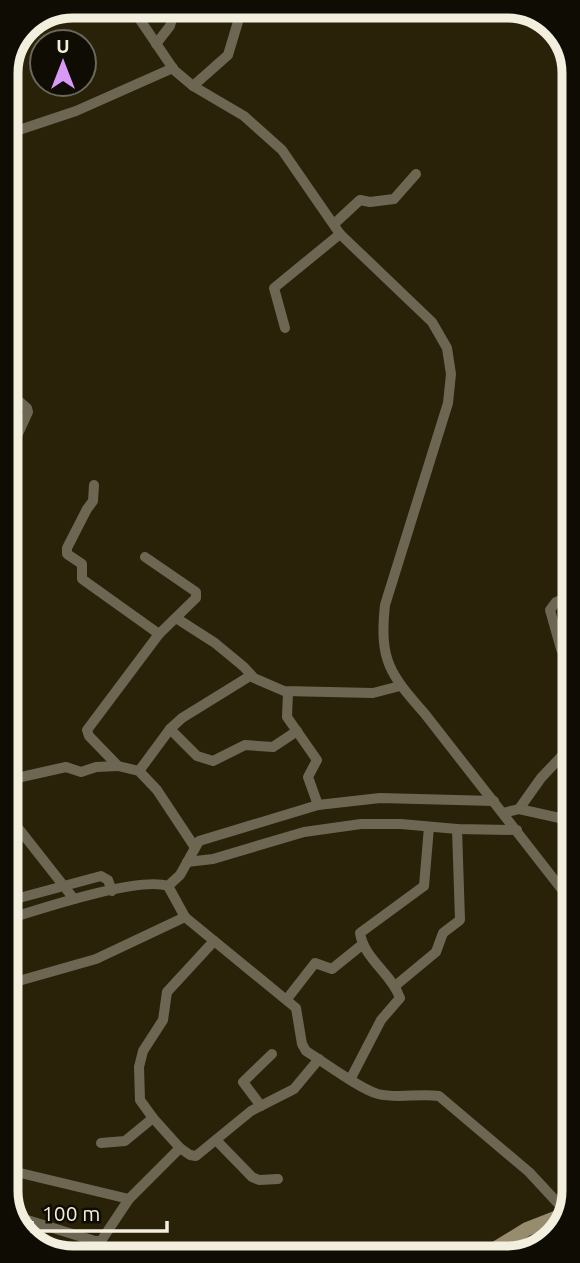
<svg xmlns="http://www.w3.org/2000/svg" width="580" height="1263" font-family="Ubuntu,sans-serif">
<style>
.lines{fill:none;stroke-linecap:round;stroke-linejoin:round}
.street{stroke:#6d6653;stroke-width:10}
.secondary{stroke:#978c6e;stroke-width:14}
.rim{fill:none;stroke:#f3efdf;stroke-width:9}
</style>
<rect width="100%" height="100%" fill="#292208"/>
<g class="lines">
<g class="street">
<path d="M 130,5 L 174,70 L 193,86 L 244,116 L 282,150 L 340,234 L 432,322 L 447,348 L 451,374 L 448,403 L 385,605 C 379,661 390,674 425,714 L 574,905"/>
<path d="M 156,44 L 170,26 L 176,5"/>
<path d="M 193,86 L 228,55 L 243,5"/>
<path d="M 6,132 L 16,131 L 76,111 L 173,68"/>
<path d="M 334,224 L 360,200 L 370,202 L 394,199 L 416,174"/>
<path d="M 285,328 L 274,288 L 340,234"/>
<path d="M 6,390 L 27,408 L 28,412 L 7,458"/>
<path d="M 94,485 L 93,501 L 87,509 L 67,548 L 67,554 L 82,564 L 82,579 L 159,634"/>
<path d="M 145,557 L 196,592 L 196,598 L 159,634 L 87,730 L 89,736 L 118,766 L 139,771 L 157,790 L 194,846"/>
<path d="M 573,596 L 556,602 L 550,610 L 561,649 L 573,670"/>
<path d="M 176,618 L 215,643 L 244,667 L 254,678 L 284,691 L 373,693 L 400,686"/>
<path d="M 288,692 L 287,717 L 317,760 L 308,777 L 318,805"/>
<path d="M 170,729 L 197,756 L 213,761 L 245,745 L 273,747 L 297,731"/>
<path d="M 139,771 L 170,729 L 182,718 L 250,676"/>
<path d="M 8,780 L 66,767 L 81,772 L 96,767 L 118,766"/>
<path d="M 519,809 L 541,778 L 573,744"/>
<path d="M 503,813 L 519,809 L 573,821"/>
<path d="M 8,815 L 74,899"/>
<path d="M 187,862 L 213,859 L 304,832 L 361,824 L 401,824 L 457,829 L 517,830"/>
<path d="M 168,886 L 185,917 L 296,1008 L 302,1044 L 306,1051 C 324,1062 360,1089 378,1094 C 398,1099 418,1093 439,1096 L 529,1172 L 567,1213"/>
<path d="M 168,886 L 180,875 L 199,841 L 318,805 L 380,798 L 494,801"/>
<path d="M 8,901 L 101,876 L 108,880 L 112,891"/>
<path d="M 8,919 C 40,909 139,876 168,886"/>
<path d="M 214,941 L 167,992 L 163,1020 L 143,1051 L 139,1067 L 140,1100 L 153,1118 L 180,1148 L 190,1155 L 196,1156 L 251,1111 L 294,1089 L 319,1059"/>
<path d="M 8,984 L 96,959 L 185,917"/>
<path d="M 395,986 L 436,952 L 443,933 L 460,920 L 457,829"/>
<path d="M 287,999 L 315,963 L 332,969 L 363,944"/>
<path d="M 351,1078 L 381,1020 L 400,998 C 392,974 364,959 360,933 L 424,886 L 429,827"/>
<path d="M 261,1106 L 243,1082 L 272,1054"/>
<path d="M 216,1140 L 252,1177 L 259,1180 L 278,1179"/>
<path d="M 101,1143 L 125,1141 L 153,1118"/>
<path d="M 9,1173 L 16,1172 L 129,1199"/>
<path d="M 9,1211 L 24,1219 L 95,1241 L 101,1241 L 129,1199 L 180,1148"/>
</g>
<path class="secondary" d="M 486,1254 L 527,1229 L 568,1213"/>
</g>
<path d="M0 0H580V1263H0ZM73 18H507A55 55 0 0 1 562 73V1191A55 55 0 0 1 507 1246H73A55 55 0 0 1 18 1191V73A55 55 0 0 1 73 18Z" fill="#0f0c03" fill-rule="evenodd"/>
<path class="rim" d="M73 18H507A55 55 0 0 1 562 73V1191A55 55 0 0 1 507 1246H73A55 55 0 0 1 18 1191V73A55 55 0 0 1 73 18Z"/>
<g transform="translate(63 63)"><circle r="33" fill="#0f0c03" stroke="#6a675b" stroke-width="2"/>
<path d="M0-5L12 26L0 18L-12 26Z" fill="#d99af7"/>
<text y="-10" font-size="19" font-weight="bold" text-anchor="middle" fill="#f3efdf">U</text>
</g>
<path d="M32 1221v10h135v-10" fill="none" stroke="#f3efdf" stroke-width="3.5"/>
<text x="42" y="1221" font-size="21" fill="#f3efdf" stroke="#0f0c03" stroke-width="5" paint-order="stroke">100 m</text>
</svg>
